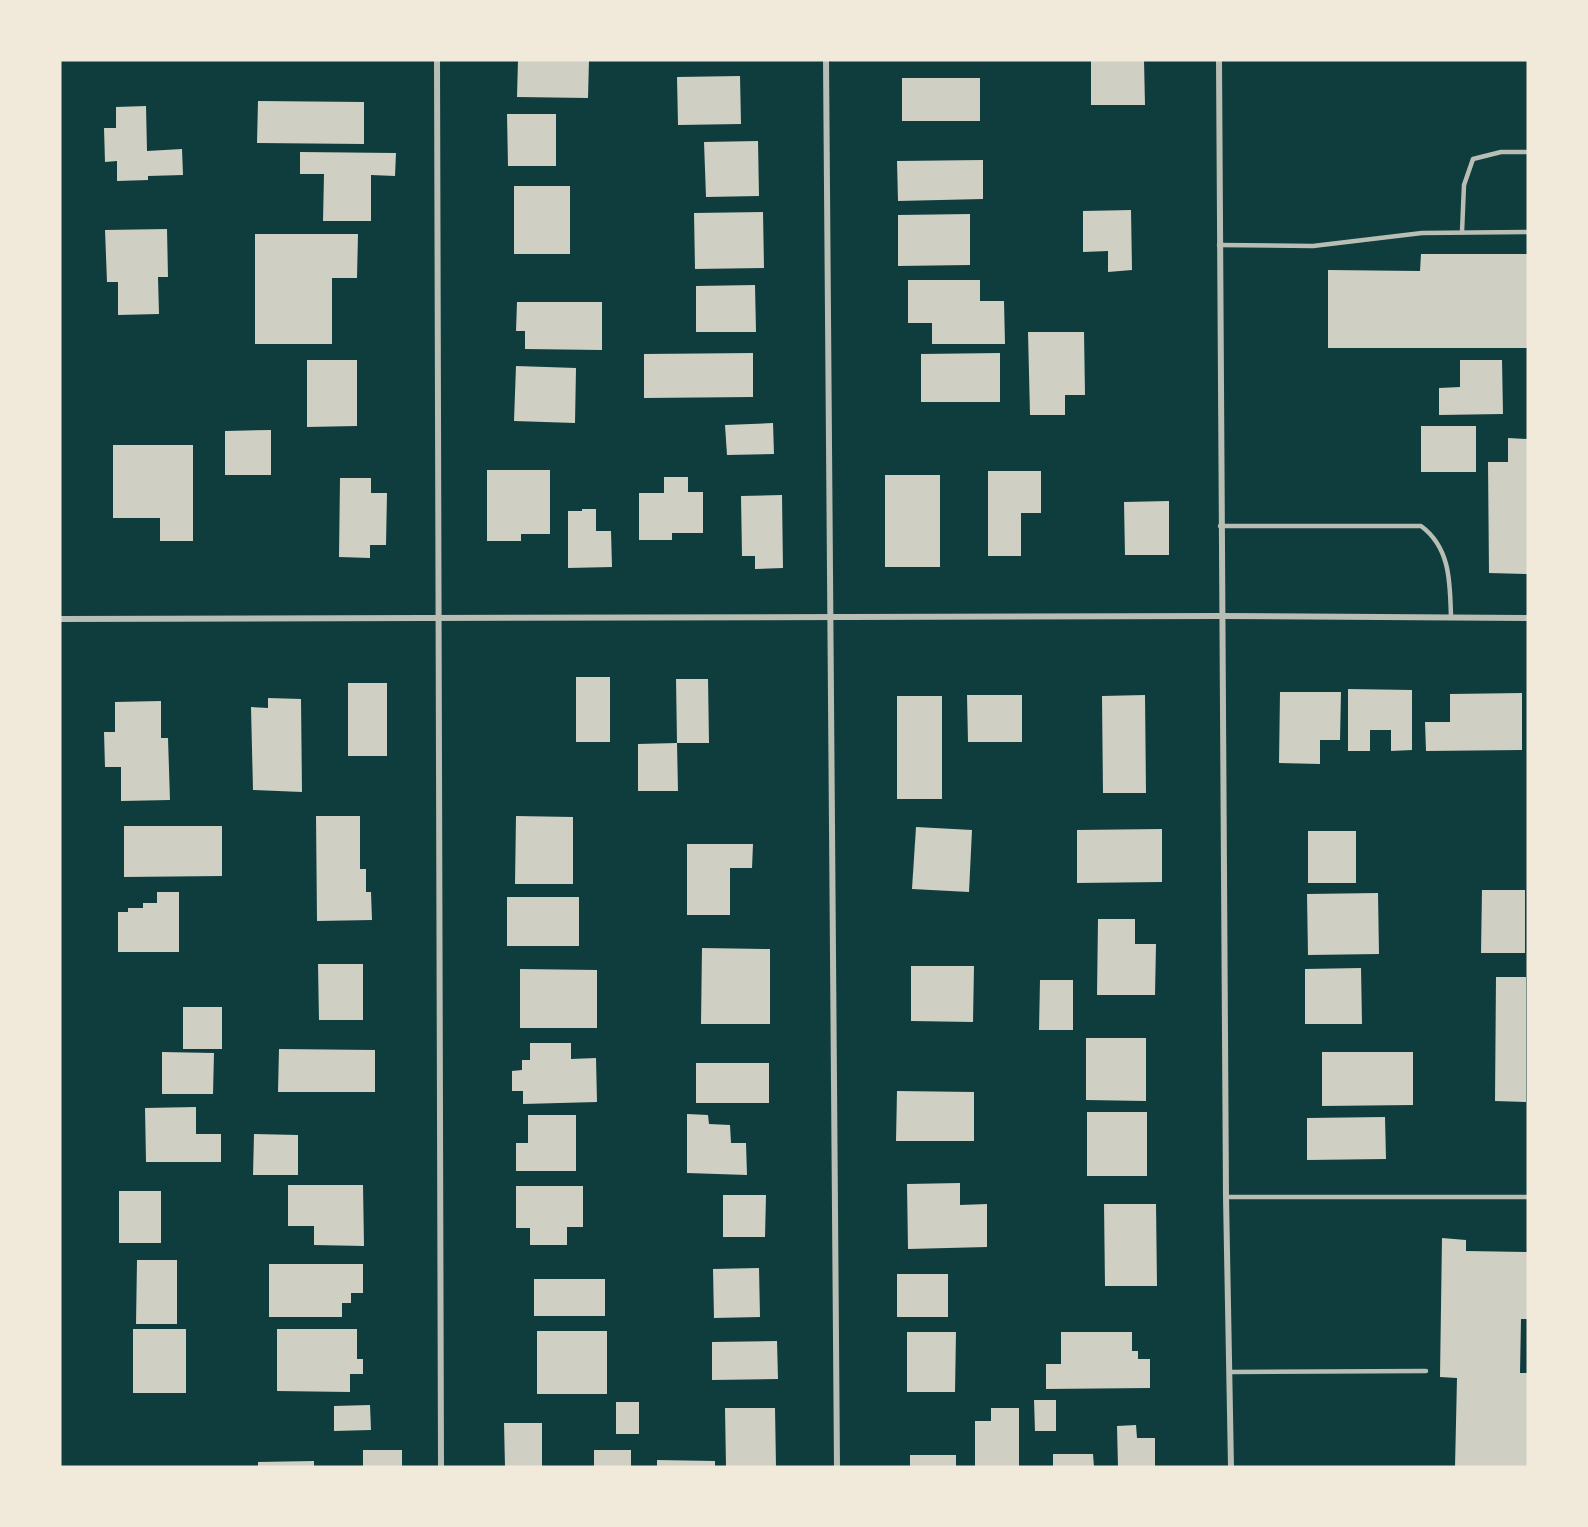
<svg xmlns="http://www.w3.org/2000/svg" width="1588" height="1527" font-family="'IBM Plex Sans',sans-serif">
<style>
.building{fill:#cfcfc3}
.lines{fill:none;stroke-linecap:round;stroke-linejoin:round}
.service{stroke:#b8beb3;stroke-width:4.5}
.minor{stroke:#b8beb3;stroke-width:6}
</style>
<rect width="100%" height="100%" fill="#0f3d3e"/>
<g class="building">
<path d="M 518,60 L 589,60 L 588,98 L 517,97 Z"/>
<path d="M 1091,60 L 1144,60 L 1145,105 L 1091,105 Z"/>
<path d="M 740,76 L 741,124 L 678,125 L 677,77 Z"/>
<rect x="902" y="78" width="78" height="43"/>
<path d="M 258,101 L 364,102 L 364,144 L 257,143 Z"/>
<path d="M 146,106 L 147,151 L 182,149 L 183,175 L 148,176 L 148,180 L 117,181 L 117,161 L 105,162 L 104,128 L 116,128 L 116,107 Z"/>
<path d="M 507,114 L 556,114 L 556,166 L 508,166 Z"/>
<path d="M 758,141 L 759,196 L 706,197 L 704,142 Z"/>
<path d="M 300,152 L 396,153 L 395,176 L 371,175 L 371,221 L 323,221 L 324,174 L 300,174 Z"/>
<path d="M 983,160 L 983,199 L 898,201 L 897,161 Z"/>
<rect x="514" y="186" width="56" height="68"/>
<path d="M 1131,210 L 1132,270 L 1108,272 L 1108,251 L 1083,252 L 1083,211 Z"/>
<path d="M 763,212 L 764,268 L 695,269 L 694,213 Z"/>
<path d="M 970,214 L 970,265 L 898,266 L 898,215 Z"/>
<path d="M 167,229 L 168,277 L 158,277 L 159,314 L 118,315 L 118,282 L 107,282 L 105,230 Z"/>
<path d="M 255,234 L 358,234 L 357,278 L 332,278 L 332,344 L 255,344 Z"/>
<path d="M 1421,254 L 1528,254 L 1528,348 L 1328,348 L 1328,270 L 1420,271 Z"/>
<path d="M 908,280 L 980,280 L 980,301 L 1004,301 L 1005,344 L 932,344 L 932,323 L 908,323 Z"/>
<path d="M 755,285 L 756,332 L 696,332 L 696,286 Z"/>
<path d="M 517,302 L 602,302 L 602,350 L 525,349 L 525,331 L 516,331 Z"/>
<path d="M 1028,332 L 1084,332 L 1085,395 L 1065,395 L 1065,415 L 1030,415 Z"/>
<path d="M 753,353 L 753,397 L 644,398 L 644,354 Z"/>
<path d="M 1000,353 L 1000,402 L 921,402 L 921,354 Z"/>
<path d="M 307,360 L 357,360 L 357,426 L 307,427 Z"/>
<path d="M 1460,360 L 1502,360 L 1503,414 L 1439,415 L 1439,388 L 1460,387 Z"/>
<path d="M 516,366 L 576,368 L 575,423 L 514,421 Z"/>
<path d="M 773,423 L 774,454 L 727,455 L 725,425 Z"/>
<rect x="1421" y="426" width="55" height="46"/>
<path d="M 271,430 L 271,475 L 225,475 L 225,431 Z"/>
<path d="M 1508,438 L 1528,439 L 1528,574 L 1489,573 L 1488,462 L 1508,462 Z"/>
<path d="M 113,445 L 193,445 L 193,541 L 160,541 L 160,518 L 113,518 Z"/>
<path d="M 487,470 L 550,470 L 550,534 L 521,534 L 521,541 L 487,541 Z"/>
<path d="M 988,471 L 1041,471 L 1041,513 L 1021,513 L 1021,556 L 988,556 Z"/>
<rect x="885" y="475" width="55" height="92"/>
<path d="M 664,477 L 688,477 L 688,492 L 703,492 L 703,533 L 672,533 L 672,540 L 639,540 L 639,493 L 664,493 Z"/>
<path d="M 340,478 L 371,478 L 371,493 L 387,493 L 386,545 L 370,545 L 370,558 L 339,557 Z"/>
<path d="M 782,495 L 783,568 L 755,569 L 755,556 L 742,556 L 741,496 Z"/>
<path d="M 1169,501 L 1169,555 L 1125,555 L 1124,502 Z"/>
<path d="M 582,509 L 596,509 L 596,531 L 611,531 L 612,567 L 568,568 L 568,511 L 582,511 Z"/>
<rect x="576" y="677" width="34" height="65"/>
<path d="M 676,679 L 708,679 L 709,743 L 677,743 Z"/>
<rect x="348" y="683" width="39" height="73"/>
<path d="M 1348,689 L 1412,690 L 1412,750 L 1391,751 L 1391,730 L 1370,730 L 1370,751 L 1348,751 Z"/>
<path d="M 1280,692 L 1341,692 L 1340,740 L 1320,740 L 1320,764 L 1279,763 Z"/>
<path d="M 1522,693 L 1522,750 L 1426,751 L 1425,722 L 1450,722 L 1450,694 Z"/>
<path d="M 967,695 L 1022,695 L 1022,742 L 968,742 Z"/>
<path d="M 1145,695 L 1146,793 L 1103,793 L 1102,696 Z"/>
<rect x="897" y="696" width="45" height="103"/>
<path d="M 268,698 L 301,699 L 302,792 L 253,790 L 251,707 L 268,708 Z"/>
<path d="M 161,701 L 161,738 L 168,738 L 170,800 L 121,801 L 121,767 L 105,767 L 104,732 L 115,732 L 115,702 Z"/>
<path d="M 677,743 L 678,791 L 638,791 L 638,744 Z"/>
<path d="M 316,816 L 360,816 L 360,869 L 366,869 L 366,892 L 371,892 L 372,920 L 317,921 Z"/>
<path d="M 516,816 L 573,817 L 573,884 L 515,884 Z"/>
<path d="M 124,826 L 222,826 L 222,876 L 124,877 Z"/>
<path d="M 916,827 L 972,830 L 969,892 L 912,889 Z"/>
<path d="M 1162,829 L 1162,882 L 1077,883 L 1077,830 Z"/>
<rect x="1308" y="831" width="48" height="52"/>
<path d="M 687,844 L 753,844 L 752,868 L 730,868 L 730,915 L 687,915 Z"/>
<path d="M 1482,890 L 1525,890 L 1525,953 L 1481,953 Z"/>
<path d="M 157,892 L 179,892 L 179,952 L 118,952 L 118,912 L 128,912 L 128,908 L 143,908 L 143,903 L 157,903 Z"/>
<path d="M 1378,893 L 1379,954 L 1308,955 L 1307,894 Z"/>
<rect x="507" y="897" width="72" height="49"/>
<path d="M 1098,919 L 1135,919 L 1135,944 L 1156,944 L 1155,995 L 1097,995 Z"/>
<path d="M 702,948 L 770,949 L 770,1024 L 701,1024 Z"/>
<path d="M 318,964 L 363,964 L 363,1020 L 319,1020 Z"/>
<path d="M 911,966 L 974,966 L 973,1022 L 911,1021 Z"/>
<path d="M 1361,968 L 1362,1024 L 1305,1024 L 1305,969 Z"/>
<path d="M 520,969 L 597,970 L 597,1028 L 520,1028 Z"/>
<path d="M 1496,977 L 1526,977 L 1526,1102 L 1495,1101 Z"/>
<path d="M 1040,980 L 1073,980 L 1073,1030 L 1039,1030 Z"/>
<rect x="183" y="1007" width="39" height="42"/>
<path d="M 1086,1038 L 1146,1038 L 1146,1101 L 1086,1100 Z"/>
<path d="M 530,1043 L 571,1043 L 571,1059 L 596,1058 L 597,1102 L 523,1104 L 523,1091 L 512,1091 L 512,1071 L 522,1070 L 522,1060 L 530,1060 Z"/>
<path d="M 279,1049 L 375,1050 L 375,1092 L 278,1092 Z"/>
<path d="M 162,1052 L 214,1053 L 213,1094 L 162,1094 Z"/>
<path d="M 1322,1052 L 1413,1052 L 1413,1105 L 1322,1106 Z"/>
<rect x="696" y="1063" width="73" height="40"/>
<path d="M 897,1091 L 974,1092 L 974,1141 L 896,1141 Z"/>
<path d="M 196,1107 L 196,1134 L 221,1134 L 221,1162 L 146,1162 L 145,1108 Z"/>
<rect x="1087" y="1112" width="60" height="64"/>
<path d="M 687,1114 L 708,1115 L 709,1124 L 730,1125 L 731,1143 L 746,1143 L 747,1175 L 687,1173 Z"/>
<path d="M 528,1115 L 576,1115 L 576,1171 L 516,1171 L 516,1143 L 528,1143 Z"/>
<path d="M 1385,1117 L 1386,1159 L 1307,1160 L 1307,1118 Z"/>
<path d="M 254,1134 L 298,1135 L 298,1175 L 253,1175 Z"/>
<path d="M 960,1183 L 960,1205 L 987,1204 L 987,1247 L 908,1249 L 907,1184 Z"/>
<path d="M 288,1185 L 363,1185 L 364,1246 L 314,1245 L 314,1226 L 288,1226 Z"/>
<path d="M 516,1186 L 583,1186 L 583,1227 L 567,1227 L 567,1245 L 530,1245 L 530,1228 L 516,1228 Z"/>
<rect x="119" y="1191" width="42" height="52"/>
<path d="M 723,1195 L 766,1195 L 765,1237 L 723,1237 Z"/>
<path d="M 1104,1204 L 1156,1204 L 1157,1286 L 1105,1286 Z"/>
<path d="M 1442,1238 L 1466,1240 L 1466,1251 L 1528,1252 L 1528,1319 L 1521,1319 L 1520,1373 L 1528,1373 L 1528,1467 L 1455,1467 L 1457,1378 L 1440,1377 Z"/>
<path d="M 137,1260 L 177,1260 L 177,1324 L 136,1324 Z"/>
<path d="M 269,1264 L 363,1264 L 363,1293 L 351,1293 L 351,1303 L 342,1303 L 342,1317 L 269,1317 Z"/>
<path d="M 759,1268 L 760,1317 L 714,1318 L 713,1269 Z"/>
<rect x="897" y="1274" width="51" height="43"/>
<rect x="534" y="1279" width="71" height="37"/>
<rect x="133" y="1329" width="53" height="64"/>
<path d="M 277,1329 L 357,1329 L 357,1359 L 363,1359 L 363,1374 L 350,1374 L 350,1392 L 277,1391 Z"/>
<rect x="537" y="1331" width="70" height="63"/>
<path d="M 907,1332 L 956,1332 L 955,1392 L 907,1392 Z"/>
<path d="M 1061,1332 L 1132,1332 L 1132,1351 L 1138,1351 L 1138,1359 L 1150,1359 L 1150,1388 L 1046,1389 L 1046,1364 L 1061,1364 Z"/>
<path d="M 777,1341 L 778,1379 L 712,1380 L 712,1342 Z"/>
<path d="M 1034,1400 L 1056,1400 L 1056,1431 L 1035,1431 Z"/>
<rect x="616" y="1402" width="23" height="32"/>
<path d="M 370,1405 L 371,1430 L 334,1431 L 334,1406 Z"/>
<path d="M 725,1408 L 775,1408 L 776,1467 L 726,1467 Z"/>
<path d="M 991,1408 L 1019,1408 L 1019,1467 L 975,1467 L 975,1421 L 991,1421 Z"/>
<path d="M 504,1423 L 542,1423 L 542,1467 L 505,1467 Z"/>
<path d="M 1136,1425 L 1137,1438 L 1155,1438 L 1155,1467 L 1118,1467 L 1117,1426 Z"/>
<rect x="363" y="1450" width="39" height="17"/>
<rect x="594" y="1450" width="37" height="17"/>
<path d="M 1053,1454 L 1093,1454 L 1094,1467 L 1053,1467 Z"/>
<rect x="910" y="1455" width="46" height="12"/>
<path d="M 657,1460 L 715,1461 L 715,1467 L 657,1467 Z"/>
<path d="M 314,1461 L 314,1467 L 258,1467 L 258,1462 Z"/>
</g>
<g class="lines">
<g class="service">
<path d="M 1462,232 L 1464,185 L 1473,159 L 1501,152 L 1528,152"/>
<path d="M 1219,245 L 1313,246 L 1422,233 L 1528,232"/>
<path d="M 1220,526 L 1421,526 C 1451,548 1450,584 1451,618"/>
<path d="M 1226,1197 L 1528,1197"/>
<path d="M 1230,1372 L 1426,1371"/>
</g>
<g class="minor">
<path d="M 437,60 L 441,1467"/>
<path d="M 826,60 L 837,1467"/>
<path d="M 1219,60 L 1226,1197 L 1231,1467"/>
<path d="M 60,619 L 1221,616 L 1528,618"/>
</g>
</g>
<rect width="1588" height="1527" fill="none" stroke="#f1e9da" stroke-width="123"/>
</svg>
